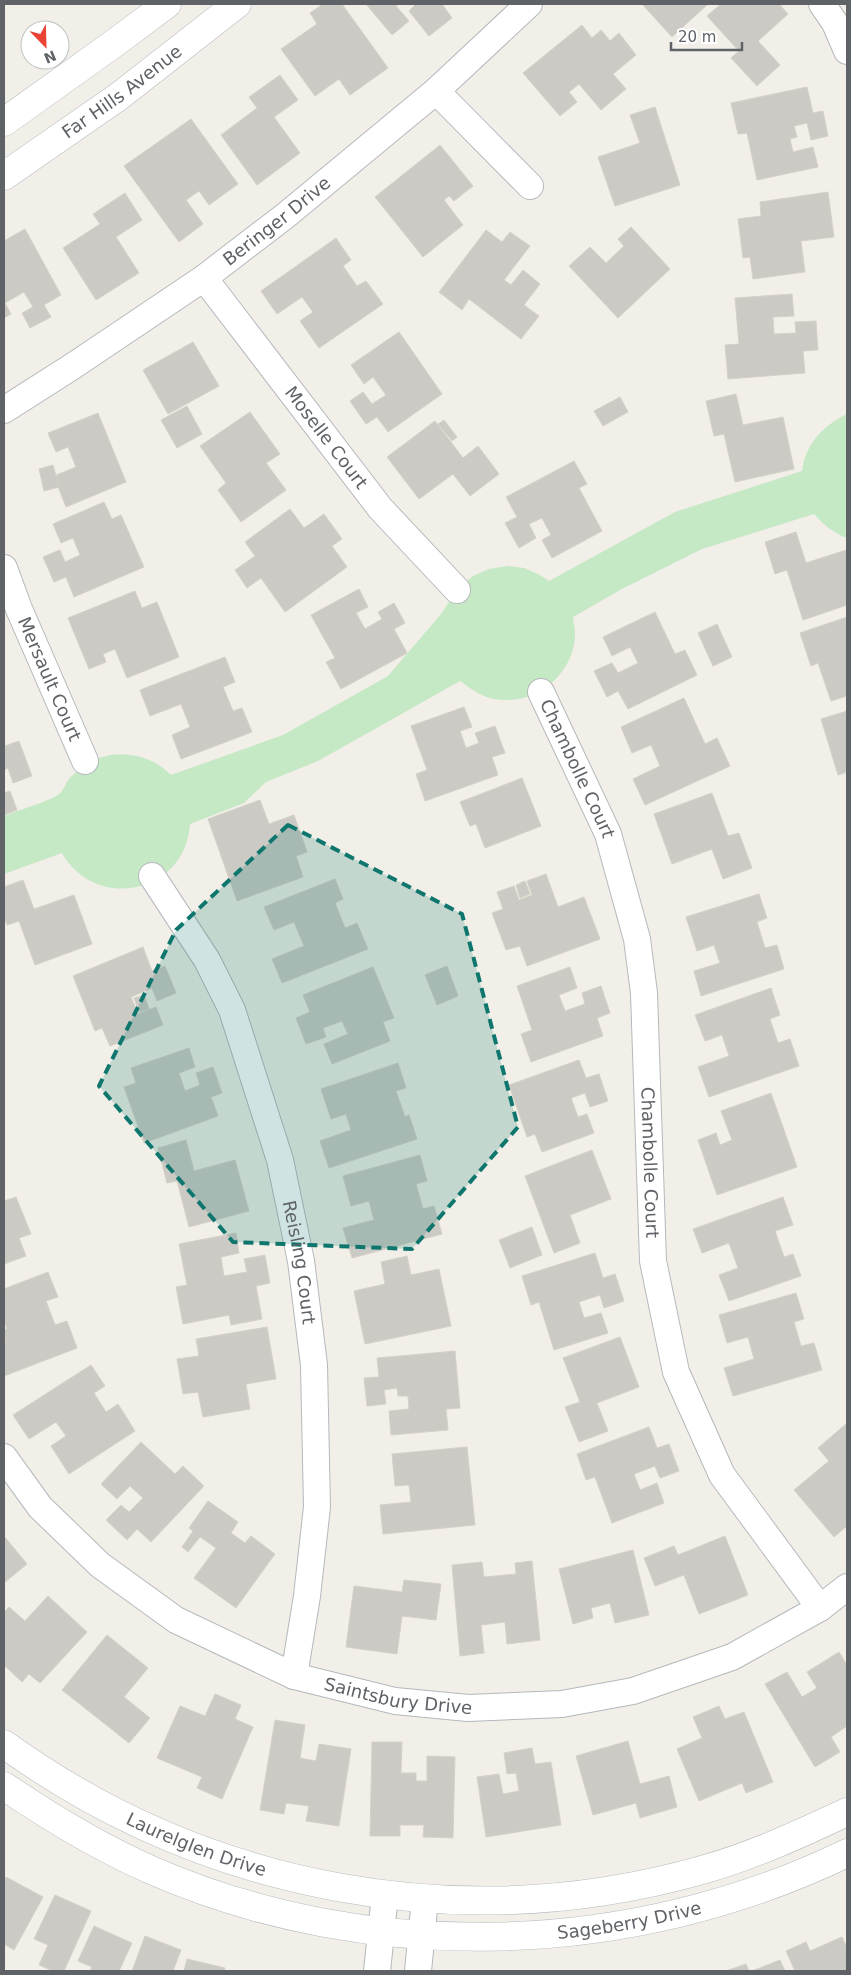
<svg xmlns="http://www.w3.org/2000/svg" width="851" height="1975" font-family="'DejaVu Sans',sans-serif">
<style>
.green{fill:#c5e8c5}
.building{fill:#cccac5;stroke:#d6d1c6}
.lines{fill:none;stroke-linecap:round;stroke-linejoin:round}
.street-casing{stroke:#b5b8bc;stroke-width:28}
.secondary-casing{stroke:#b6babf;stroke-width:29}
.street{stroke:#fff;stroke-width:26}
.secondary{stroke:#fff;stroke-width:28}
.marked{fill:#0f766e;fill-opacity:0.2;stroke:#0f766e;stroke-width:4;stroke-dasharray:10 6;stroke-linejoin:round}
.labels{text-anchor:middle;stroke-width:4;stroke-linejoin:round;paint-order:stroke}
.street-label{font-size:18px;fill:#5f6368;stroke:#fff}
</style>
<rect width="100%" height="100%" fill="#f1efe8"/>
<path class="green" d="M 847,414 L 847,538 C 833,533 824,525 814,514 L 702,549 L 620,590 L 573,617 C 573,622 575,627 575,632 C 576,675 532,709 490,698 C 479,695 470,688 460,681 L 318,761 L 266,782 L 244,803 L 190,824 C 186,893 96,913 62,853 L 4,874 L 4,816 C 21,809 42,804 58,795 C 63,792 65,784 69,779 C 72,775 76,772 80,769 C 107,746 148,751 171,775 L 283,735 L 388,676 L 441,614 L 459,587 L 473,576 L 489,569 L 507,566 L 524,568 L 540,575 L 549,581 L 675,512 L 802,471 C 806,443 823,426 847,414 Z"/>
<g class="building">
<path d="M 323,4 L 342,4 L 388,68 L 350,95 L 339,79 L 315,96 L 281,49 L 317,24 L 310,13 Z"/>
<path d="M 366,4 L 399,4 L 396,6 L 409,21 L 392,35 Z"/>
<path d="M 413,4 L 442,4 L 452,18 L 429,36 L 409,11 L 415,5 Z"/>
<path d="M 642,4 L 708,4 L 672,37 Z"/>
<path d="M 721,4 L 779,4 L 788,14 L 758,41 L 780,65 L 757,86 L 731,58 L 739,51 L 707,16 Z"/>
<path d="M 582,25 L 592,38 L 601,30 L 610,41 L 619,33 L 636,55 L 613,74 L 626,89 L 601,110 L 579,84 L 569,92 L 577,102 L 560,116 L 523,73 Z"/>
<path d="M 280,75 L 298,100 L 274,117 L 300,153 L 257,185 L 221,135 L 257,108 L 249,97 Z"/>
<path d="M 807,87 L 813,113 L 823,111 L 828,136 L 811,140 L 807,123 L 794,126 L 797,137 L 790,139 L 793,152 L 813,147 L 818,167 L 757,180 L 747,133 L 738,134 L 731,103 Z"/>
<path d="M 655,107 L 680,185 L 615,206 L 598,157 L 640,143 L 630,115 Z"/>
<path d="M 191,119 L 238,184 L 209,205 L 199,191 L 186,200 L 203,224 L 179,242 L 124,166 Z"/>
<path d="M 440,145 L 473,186 L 454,201 L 449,196 L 444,200 L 463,225 L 423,257 L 375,197 Z"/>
<path d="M 828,192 L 834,237 L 801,241 L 805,272 L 753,279 L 750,257 L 743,258 L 738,219 L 761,216 L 760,202 Z"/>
<path d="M 125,193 L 142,220 L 116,237 L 139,273 L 96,300 L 63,248 L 100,224 L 93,214 Z"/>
<path d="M 631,227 L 670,269 L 618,318 L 569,266 L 590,247 L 606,263 L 624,246 L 618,239 Z"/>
<path d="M 25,229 L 61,295 L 44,305 L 51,317 L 30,328 L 22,313 L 33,307 L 24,292 L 5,303 L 11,314 L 4,318 L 4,241 Z"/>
<path d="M 486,230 L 502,242 L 510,232 L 530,246 L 504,280 L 511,285 L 523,270 L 540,284 L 524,305 L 539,316 L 521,339 L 469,299 L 462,310 L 439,292 Z"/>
<path d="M 336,238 L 351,260 L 343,266 L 357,286 L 366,281 L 383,304 L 319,348 L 300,321 L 313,312 L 302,297 L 277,314 L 261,291 Z"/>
<path d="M 792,294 L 794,316 L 773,317 L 774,334 L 796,333 L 795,322 L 816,321 L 818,350 L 803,351 L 805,373 L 728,379 L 725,345 L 739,344 L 735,298 Z"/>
<path d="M 399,332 L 442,394 L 388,432 L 377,417 L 366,424 L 350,401 L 363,392 L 372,404 L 386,395 L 373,377 L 364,384 L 351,365 Z"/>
<path d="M 193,342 L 219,386 L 168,414 L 143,370 Z"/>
<path d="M 736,394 L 743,425 L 783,417 L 794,469 L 735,482 L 724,434 L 714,436 L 706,401 Z"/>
<path d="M 620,397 L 628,412 L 603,426 L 594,411 Z"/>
<path d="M 187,406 L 202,434 L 177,448 L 161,420 Z"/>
<path d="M 250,412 L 280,454 L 266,463 L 286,490 L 241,522 L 218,490 L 226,483 L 200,446 Z"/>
<path d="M 98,413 L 126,482 L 66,507 L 54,476 L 76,467 L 68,447 L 56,452 L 48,433 Z"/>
<path d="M 444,420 L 457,437 L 452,441 L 438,424 Z"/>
<path d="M 435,421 L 463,458 L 478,446 L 499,474 L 470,496 L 453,474 L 419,499 L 387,457 Z"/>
<path d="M 574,461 L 587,484 L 579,488 L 602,531 L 552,558 L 542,540 L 551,535 L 542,518 L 529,524 L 536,538 L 519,548 L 505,523 L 517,517 L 506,497 Z"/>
<path d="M 53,465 L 59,487 L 44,491 L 39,469 Z"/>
<path d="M 104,502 L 112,519 L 121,515 L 144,567 L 74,597 L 66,577 L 54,582 L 43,557 L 60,550 L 65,562 L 80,555 L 73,538 L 61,543 L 53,524 Z"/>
<path d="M 290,509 L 304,528 L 324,514 L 342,539 L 332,546 L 347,567 L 285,612 L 261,578 L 247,588 L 235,570 L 255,556 L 245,542 Z"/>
<path d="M 796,532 L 806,563 L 846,550 L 847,556 L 847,605 L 803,620 L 787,570 L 775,574 L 765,542 Z"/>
<path d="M 359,589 L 368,607 L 356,613 L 365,629 L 382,619 L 378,612 L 394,603 L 405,623 L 394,629 L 407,653 L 341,689 L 326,662 L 335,658 L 311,615 Z"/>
<path d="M 135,591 L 142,608 L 157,602 L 179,657 L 127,678 L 115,649 L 103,654 L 106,662 L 89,669 L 68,618 Z"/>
<path d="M 655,612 L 675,654 L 685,650 L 697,675 L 628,709 L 618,691 L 607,697 L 594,671 L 612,663 L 618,673 L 638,663 L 630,647 L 612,656 L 603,637 Z"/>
<path d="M 847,617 L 847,696 L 831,701 L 818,663 L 811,666 L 800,633 Z"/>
<path d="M 717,624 L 732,657 L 713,666 L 698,633 Z"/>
<path d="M 225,657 L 235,682 L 223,687 L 233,711 L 242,708 L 252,732 L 181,759 L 172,735 L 190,727 L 181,704 L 150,716 L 140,690 Z"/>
<path d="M 684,698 L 705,744 L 717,738 L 730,766 L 645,805 L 633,779 L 660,766 L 651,745 L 632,753 L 621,727 Z"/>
<path d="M 464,707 L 472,727 L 460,731 L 466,748 L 479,743 L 475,733 L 495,726 L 505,753 L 492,757 L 498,775 L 425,801 L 416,774 L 427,770 L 411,726 Z"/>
<path d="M 847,711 L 847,772 L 838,775 L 821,719 Z"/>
<path d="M 19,741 L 32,776 L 13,783 L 8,768 L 4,770 L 4,742 L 5,746 Z"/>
<path d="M 522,778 L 541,826 L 485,848 L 476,824 L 470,826 L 460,802 Z"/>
<path d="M 10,791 L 17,810 L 4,815 L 4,793 Z"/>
<path d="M 712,793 L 728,836 L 739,833 L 752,868 L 723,879 L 712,849 L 672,864 L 654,814 Z"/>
<path d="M 260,800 L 269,824 L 294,815 L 307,852 L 296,856 L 303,877 L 237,901 L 208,819 Z"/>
<path d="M 546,874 L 558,907 L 584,897 L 600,939 L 527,966 L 520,946 L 506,950 L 492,913 L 503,909 L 497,892 L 514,886 L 519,900 L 532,895 L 527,881 Z"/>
<path d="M 335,879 L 343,899 L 335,903 L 345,928 L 357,923 L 368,949 L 282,983 L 272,959 L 304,946 L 294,922 L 274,930 L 264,907 Z"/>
<path d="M 23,880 L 34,909 L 74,895 L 92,944 L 35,965 L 19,921 L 7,925 L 4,916 L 4,887 Z"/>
<path d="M 525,881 L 530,894 L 520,898 L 516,885 Z"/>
<path d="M 759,894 L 767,918 L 757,922 L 765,948 L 777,945 L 784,969 L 701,996 L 694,971 L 720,963 L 714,945 L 697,951 L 686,917 Z"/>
<path d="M 143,947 L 152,971 L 165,966 L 176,993 L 157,1001 L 152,988 L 131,997 L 138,1014 L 156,1007 L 163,1025 L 110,1046 L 102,1028 L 95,1031 L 73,976 Z"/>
<path d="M 447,966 L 458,996 L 437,1005 L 425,975 Z"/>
<path d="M 373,967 L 394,1018 L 383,1022 L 390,1041 L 332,1064 L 324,1044 L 348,1034 L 342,1021 L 323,1028 L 326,1037 L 306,1044 L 296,1018 L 310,1012 L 303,995 Z"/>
<path d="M 570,967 L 577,988 L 559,995 L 565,1011 L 585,1004 L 582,993 L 601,986 L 610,1013 L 597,1018 L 603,1036 L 531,1062 L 521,1034 L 532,1030 L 517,986 Z"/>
<path d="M 771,988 L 780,1015 L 770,1019 L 778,1043 L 790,1039 L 799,1066 L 709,1097 L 698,1067 L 729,1056 L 722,1035 L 705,1041 L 695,1015 Z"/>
<path d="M 144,995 L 149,1009 L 139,1012 L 134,998 Z"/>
<path d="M 189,1048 L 195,1067 L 179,1073 L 185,1091 L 200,1085 L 196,1073 L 213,1067 L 222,1093 L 211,1097 L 218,1116 L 144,1143 L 124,1087 L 136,1083 L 131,1068 Z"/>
<path d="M 579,1060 L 586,1078 L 599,1074 L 608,1101 L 590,1107 L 585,1093 L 571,1098 L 578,1117 L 587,1114 L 594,1133 L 542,1152 L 535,1134 L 527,1137 L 509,1085 Z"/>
<path d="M 398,1063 L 406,1088 L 396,1091 L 405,1117 L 409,1115 L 417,1139 L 329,1168 L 320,1141 L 351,1130 L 346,1114 L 331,1119 L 321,1089 Z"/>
<path d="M 771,1093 L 797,1167 L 717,1195 L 698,1140 L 716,1133 L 720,1145 L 732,1140 L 721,1111 Z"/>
<path d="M 186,1140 L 194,1171 L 235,1160 L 249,1211 L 189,1227 L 177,1181 L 167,1183 L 158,1148 Z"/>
<path d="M 592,1150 L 611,1199 L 570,1215 L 580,1243 L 554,1253 L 525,1176 Z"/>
<path d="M 420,1155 L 427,1181 L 416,1184 L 423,1209 L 434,1206 L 442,1234 L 352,1258 L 343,1228 L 374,1220 L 369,1201 L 351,1206 L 343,1176 Z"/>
<path d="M 16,1197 L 31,1234 L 19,1238 L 26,1256 L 4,1264 L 4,1201 Z"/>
<path d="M 783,1197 L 793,1225 L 775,1231 L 784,1257 L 793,1254 L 801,1276 L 729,1301 L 719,1275 L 738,1268 L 729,1243 L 702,1253 L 693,1229 Z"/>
<path d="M 532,1227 L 542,1255 L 510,1268 L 499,1240 Z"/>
<path d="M 236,1233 L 239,1253 L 221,1257 L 224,1276 L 247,1272 L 244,1259 L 265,1255 L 270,1283 L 256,1286 L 262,1319 L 231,1325 L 229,1315 L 183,1324 L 176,1287 L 187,1285 L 179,1244 Z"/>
<path d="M 595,1253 L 603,1278 L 615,1274 L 624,1301 L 604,1308 L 600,1295 L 579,1302 L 584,1318 L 601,1313 L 608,1333 L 554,1350 L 539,1302 L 531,1305 L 522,1276 Z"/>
<path d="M 407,1256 L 411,1275 L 439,1269 L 451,1326 L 365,1344 L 354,1291 L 385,1284 L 381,1262 Z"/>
<path d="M 48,1272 L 58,1297 L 46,1301 L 55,1325 L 67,1321 L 77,1348 L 4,1376 L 4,1342 L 6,1341 L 4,1330 L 7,1329 L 4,1320 L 4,1289 Z"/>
<path d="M 796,1293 L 804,1319 L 794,1322 L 801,1346 L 814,1343 L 822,1370 L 733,1396 L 724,1368 L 754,1359 L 748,1337 L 727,1343 L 719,1315 Z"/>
<path d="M 267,1327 L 276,1379 L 246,1384 L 250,1409 L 203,1417 L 198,1392 L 183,1394 L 177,1359 L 199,1356 L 196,1339 Z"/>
<path d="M 620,1337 L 639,1387 L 597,1403 L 608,1431 L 579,1442 L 565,1407 L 580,1402 L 563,1358 Z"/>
<path d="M 455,1351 L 460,1408 L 446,1409 L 448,1430 L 391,1435 L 389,1411 L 409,1409 L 408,1396 L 398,1396 L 397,1388 L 384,1390 L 386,1404 L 367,1406 L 364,1378 L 379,1377 L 377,1358 Z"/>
<path d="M 91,1365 L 105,1386 L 94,1393 L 106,1412 L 118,1404 L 135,1431 L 69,1474 L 51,1446 L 66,1436 L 56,1422 L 29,1439 L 13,1415 Z"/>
<path d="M 847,1423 L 847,1469 L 846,1470 L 847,1472 L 847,1526 L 834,1537 L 794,1490 L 829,1461 L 818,1448 Z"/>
<path d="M 649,1427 L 657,1448 L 669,1444 L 679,1471 L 660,1478 L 655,1466 L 634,1474 L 640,1490 L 657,1483 L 664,1503 L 612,1523 L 595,1477 L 586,1480 L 577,1454 Z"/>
<path d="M 141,1442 L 175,1474 L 183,1466 L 204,1486 L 151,1542 L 137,1529 L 127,1540 L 106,1520 L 121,1505 L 129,1512 L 143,1498 L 130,1486 L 117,1499 L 101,1484 Z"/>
<path d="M 467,1447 L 475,1525 L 383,1534 L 380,1505 L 411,1502 L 409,1485 L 395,1486 L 392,1454 Z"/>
<path d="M 208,1501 L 238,1522 L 231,1533 L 245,1543 L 251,1536 L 275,1554 L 236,1608 L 194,1578 L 216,1548 L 200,1537 L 188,1552 L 182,1547 L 193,1531 L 189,1528 Z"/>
<path d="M 4,1536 L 27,1564 L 4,1583 Z"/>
<path d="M 725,1536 L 748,1595 L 699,1614 L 684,1575 L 655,1586 L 644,1558 L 674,1546 L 678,1555 Z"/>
<path d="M 633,1550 L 649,1615 L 615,1623 L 610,1603 L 591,1608 L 593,1618 L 573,1624 L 559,1569 Z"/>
<path d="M 532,1561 L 540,1640 L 507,1644 L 505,1622 L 481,1625 L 484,1653 L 460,1656 L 452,1565 L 482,1562 L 484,1577 L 516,1574 L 515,1563 Z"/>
<path d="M 404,1580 L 441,1584 L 436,1620 L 402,1616 L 397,1654 L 346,1647 L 354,1586 L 402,1592 Z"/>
<path d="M 48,1596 L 87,1632 L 40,1683 L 29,1674 L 22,1682 L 4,1665 L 4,1612 L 9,1607 L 25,1621 Z"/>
<path d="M 107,1635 L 148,1668 L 124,1697 L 150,1718 L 129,1743 L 62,1690 Z"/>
<path d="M 839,1652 L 847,1665 L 847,1726 L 831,1737 L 840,1752 L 815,1767 L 765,1684 L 787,1672 L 802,1697 L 817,1688 L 807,1672 Z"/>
<path d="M 215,1694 L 241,1705 L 235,1719 L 253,1727 L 222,1799 L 197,1788 L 202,1777 L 157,1758 L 180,1706 L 205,1716 Z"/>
<path d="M 719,1706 L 725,1719 L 744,1712 L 773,1782 L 746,1793 L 742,1783 L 699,1801 L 677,1749 L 702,1738 L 693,1717 Z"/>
<path d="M 275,1720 L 305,1725 L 300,1758 L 316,1761 L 319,1744 L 351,1749 L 339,1826 L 306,1821 L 309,1806 L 286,1803 L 284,1814 L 260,1810 Z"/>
<path d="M 628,1741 L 640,1784 L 669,1776 L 677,1807 L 640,1818 L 636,1803 L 593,1815 L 576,1756 Z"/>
<path d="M 372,1742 L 402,1742 L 401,1773 L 416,1773 L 416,1781 L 427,1781 L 427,1756 L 455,1757 L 453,1838 L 423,1837 L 424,1825 L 400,1825 L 400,1836 L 370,1836 Z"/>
<path d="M 532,1748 L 535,1764 L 551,1762 L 561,1825 L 486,1837 L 477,1777 L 499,1774 L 503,1794 L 519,1791 L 516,1773 L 507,1774 L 504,1753 Z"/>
<path d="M 6,1877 L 43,1897 L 14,1950 L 4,1944 L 4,1882 Z"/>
<path d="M 55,1895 L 91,1911 L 64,1971 L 53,1971 L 39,1965 L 48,1945 L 34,1939 Z"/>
<path d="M 94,1926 L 132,1943 L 119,1971 L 90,1971 L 92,1967 L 78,1961 Z"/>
<path d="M 145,1936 L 181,1950 L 173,1971 L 132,1971 Z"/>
<path d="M 842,1937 L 847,1948 L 847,1971 L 795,1971 L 786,1951 L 806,1942 L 810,1951 Z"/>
<path d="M 187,1959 L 225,1968 L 224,1971 L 184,1971 Z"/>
<path d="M 780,1960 L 785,1971 L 752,1971 Z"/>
<path d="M 746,1964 L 749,1971 L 726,1971 Z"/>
</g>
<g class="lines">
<defs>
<g id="street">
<path d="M 822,4 L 835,23 L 847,51"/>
<path d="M 436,91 L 530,186"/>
<path id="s1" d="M 204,278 L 380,508 L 457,590"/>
<path id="s2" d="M 4,410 L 73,366 L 204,278 L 285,216 L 436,91 L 529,4"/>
<path id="s3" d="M 4,568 L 19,609 L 85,761"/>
<path id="s4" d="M 541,692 L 608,834 L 637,939 L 644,993 L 653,1261 L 676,1372 L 722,1475 L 820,1608"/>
<path id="s5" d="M 152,876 L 207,960 L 232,1010 L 280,1160 L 301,1261 L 314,1365 L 317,1507 L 307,1596 L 294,1676"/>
<path id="s6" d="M 4,1457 L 40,1507 L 100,1565 L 176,1620 L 294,1676 L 395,1701 L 468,1708 L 562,1704 L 633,1691 L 732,1657 L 820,1608 L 847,1587"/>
<path d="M 377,1971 L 385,1895"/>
<path d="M 418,1971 L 425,1899"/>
</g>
<g id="secondary">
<path d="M 4,122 L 116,42 L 167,4"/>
<path id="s7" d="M 4,176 L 118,97 L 237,4"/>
<path id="s8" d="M 4,1744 C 206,1890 461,1938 702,1870 C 752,1856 800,1834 847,1812"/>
<path id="s9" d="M 4,1786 C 51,1818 99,1847 151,1870 C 371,1966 632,1957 847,1853"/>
</g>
</defs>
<use href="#street" class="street-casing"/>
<use href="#secondary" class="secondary-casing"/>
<use href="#street" class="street"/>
<use href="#secondary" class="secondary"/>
</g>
<path class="marked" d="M 288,825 L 462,914 L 518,1127 L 412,1249 L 233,1242 L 99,1086 L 176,930 Z"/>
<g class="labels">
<g class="street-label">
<text dy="6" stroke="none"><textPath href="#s7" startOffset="145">Far Hills Avenue</textPath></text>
<text dy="6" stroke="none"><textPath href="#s2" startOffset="332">Beringer Drive</textPath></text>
<text dy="6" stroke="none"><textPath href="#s1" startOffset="201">Moselle Court</textPath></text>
<text dy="6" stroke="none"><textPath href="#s3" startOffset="120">Mersault Court</textPath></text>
<text dy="6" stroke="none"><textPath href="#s4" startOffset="85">Chambolle Court</textPath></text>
<text dy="6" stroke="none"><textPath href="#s4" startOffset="490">Chambolle Court</textPath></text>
<text dy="6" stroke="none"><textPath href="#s5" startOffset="418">Reisling Court</textPath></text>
<text dy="6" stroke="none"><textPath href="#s6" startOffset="476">Saintsbury Drive</textPath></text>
<text dy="6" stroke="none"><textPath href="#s8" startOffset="218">Laurelglen Drive</textPath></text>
<text dy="6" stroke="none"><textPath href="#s9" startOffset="658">Sageberry Drive</textPath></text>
</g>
</g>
<rect width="851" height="1975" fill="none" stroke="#5f6368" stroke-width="10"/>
<g transform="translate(45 45) rotate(157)"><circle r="24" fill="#ffffff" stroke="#bfc1c3"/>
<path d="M0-4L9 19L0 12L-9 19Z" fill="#ea4335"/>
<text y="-8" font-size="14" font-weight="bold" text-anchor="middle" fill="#5f6368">N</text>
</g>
<path d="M671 42v8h71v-8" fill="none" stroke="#5f6368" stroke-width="2.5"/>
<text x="678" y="42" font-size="15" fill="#5f6368" stroke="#ffffff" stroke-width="4" paint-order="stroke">20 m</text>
</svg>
